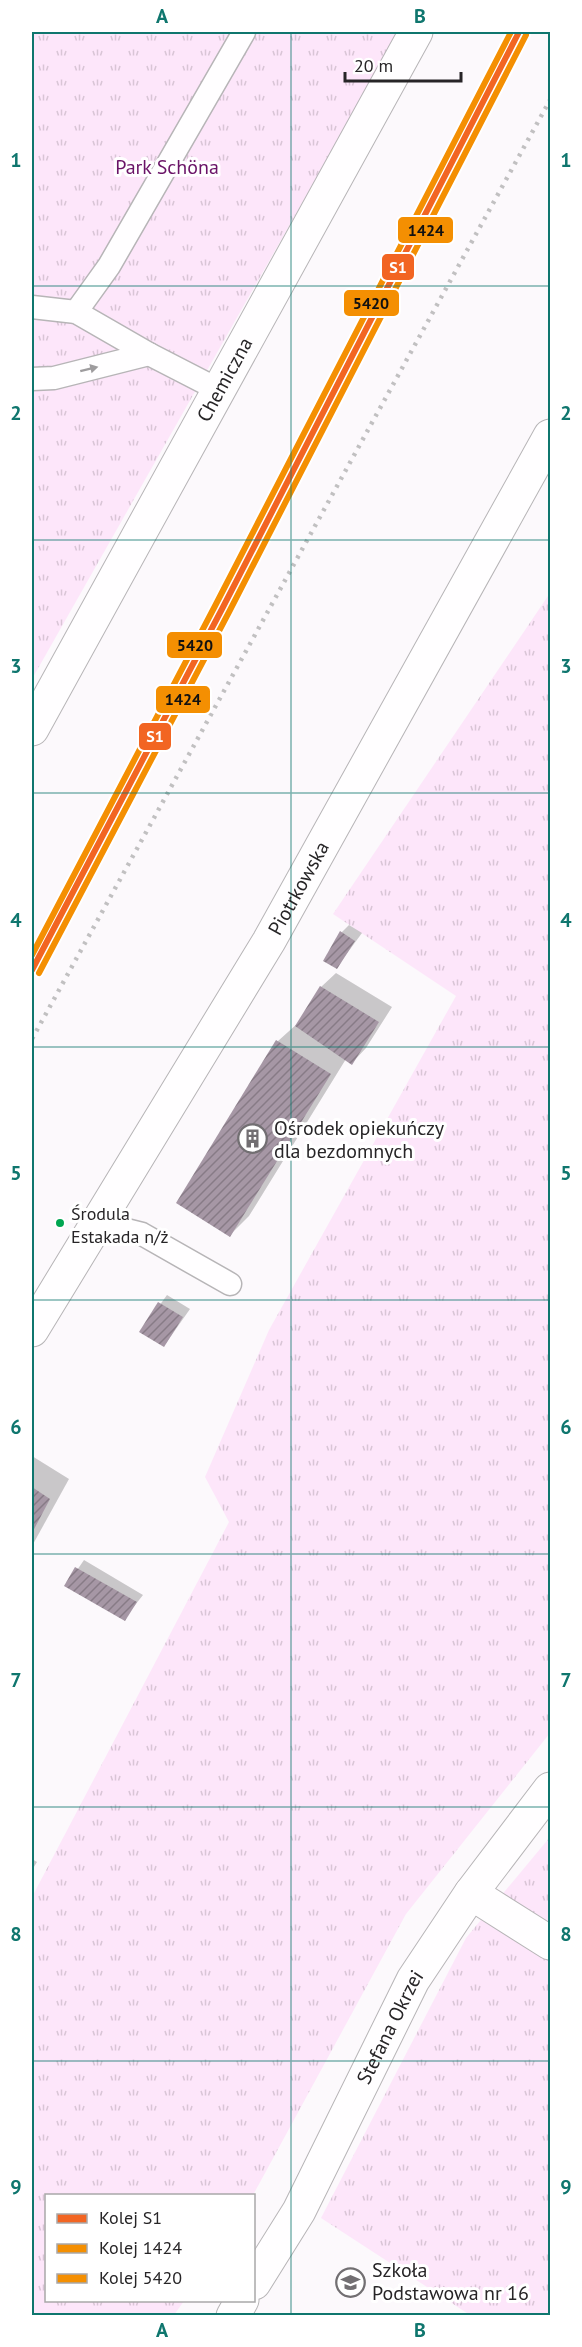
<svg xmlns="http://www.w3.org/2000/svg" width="582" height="2347" font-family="'PT Sans',sans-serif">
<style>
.grass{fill:url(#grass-tufts)}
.shadow{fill:#0003}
.building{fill:url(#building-hatch)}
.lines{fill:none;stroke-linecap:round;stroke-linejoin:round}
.lane-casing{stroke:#b7b5b7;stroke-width:25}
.street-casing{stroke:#b7b5b7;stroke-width:35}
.secondary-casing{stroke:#b7b5b7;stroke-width:35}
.lane{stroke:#fffeff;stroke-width:22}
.street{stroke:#fffeff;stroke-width:33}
.secondary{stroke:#fffeff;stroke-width:33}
.rail{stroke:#c1c0c1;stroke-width:4.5;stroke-dasharray:3 6;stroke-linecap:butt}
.rail-1-casing{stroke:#fff;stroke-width:10}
.rail-2-casing{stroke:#fff;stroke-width:10}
.rail-3-casing{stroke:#fff;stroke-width:10}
.rail-1{stroke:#f26522;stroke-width:6}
.rail-2{stroke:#f48f02;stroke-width:6}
.rail-3{stroke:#f48f02;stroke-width:6}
.oneway{fill:#9e9c9e}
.grid{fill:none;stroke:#0f766e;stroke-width:1.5;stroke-opacity:0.55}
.bus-dot{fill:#00a651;stroke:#fff;stroke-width:2}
.labels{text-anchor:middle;stroke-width:6;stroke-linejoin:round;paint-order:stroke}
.bus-label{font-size:18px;fill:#272527;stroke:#fff;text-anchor:start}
.park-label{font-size:20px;fill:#6a1367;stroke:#fff}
.street-label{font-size:20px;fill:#272527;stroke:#fff}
.poi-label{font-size:20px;fill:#272527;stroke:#fff;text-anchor:start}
.line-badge{stroke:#fff;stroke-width:2}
.badge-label{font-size:16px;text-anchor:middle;font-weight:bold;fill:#fff}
.pale-badge-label{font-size:16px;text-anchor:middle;font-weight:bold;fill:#111}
.neatline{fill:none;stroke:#0f766e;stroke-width:2}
.grid-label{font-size:20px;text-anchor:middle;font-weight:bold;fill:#0f766e}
</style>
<defs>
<pattern id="grass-tufts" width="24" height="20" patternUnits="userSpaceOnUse" patternTransform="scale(1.5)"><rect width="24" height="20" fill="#fde6fa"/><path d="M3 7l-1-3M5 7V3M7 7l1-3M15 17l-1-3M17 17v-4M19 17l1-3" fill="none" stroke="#d9c5d6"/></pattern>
<pattern id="building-hatch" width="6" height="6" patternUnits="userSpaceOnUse" patternTransform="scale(1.5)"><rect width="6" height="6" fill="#a697a5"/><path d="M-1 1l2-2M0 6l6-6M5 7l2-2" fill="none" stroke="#877b86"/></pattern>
</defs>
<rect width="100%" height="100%" fill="#fcf9fc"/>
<g class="grass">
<path d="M 32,32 L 399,32 L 32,679 Z"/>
<path d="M 550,593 L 550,1733 L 406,1914 L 253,2195 L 46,2196 L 46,2300 L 184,2301 L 174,2315 L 32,2315 L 32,1897 L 229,1522 L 205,1477 L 269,1330 L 456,996 L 333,914 Z"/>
<path d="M 550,1837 L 550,2315 L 470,2315 L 321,2218 L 466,1938 Z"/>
</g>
<g class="shadow">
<path d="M 349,925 L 362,933 L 337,967 L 342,932 Z"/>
<path d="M 336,973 L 392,1007 L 366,1048 L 352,1063 L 346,1059 L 249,1216 L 230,1235 L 278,1041 L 298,1023 L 321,987 Z"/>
<path d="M 167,1295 L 190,1309 L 164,1346 L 141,1331 Z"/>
<path d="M 32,1456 L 69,1479 L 32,1546 Z"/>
<path d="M 84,1560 L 143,1595 L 124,1619 L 66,1586 Z"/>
<path d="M 32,1859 L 37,1862 L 32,1870 Z"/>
</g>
<g class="building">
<path d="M 340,931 L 355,941 L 337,969 L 323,961 Z"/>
<path d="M 320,986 L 379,1022 L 352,1065 L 295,1026 Z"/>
<path d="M 276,1040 L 331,1074 L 230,1237 L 176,1203 Z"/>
<path d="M 158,1302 L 183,1317 L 164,1347 L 139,1332 Z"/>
<path d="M 32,1487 L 50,1499 L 32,1533 Z"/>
<path d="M 75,1567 L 137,1602 L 125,1621 L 64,1586 Z"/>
</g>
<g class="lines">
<defs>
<g id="lane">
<path d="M 32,307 L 76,312 L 149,354 L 217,389"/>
<path d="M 76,312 L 109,266 L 244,32"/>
<path d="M 32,379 L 54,378 L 149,354"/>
<path d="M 102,1217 L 122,1229 L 142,1234 L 230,1284"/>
</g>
<g id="street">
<path id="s1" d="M 32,729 L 416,32"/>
<path d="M 471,1893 L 550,1943"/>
</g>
<g id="secondary">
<path id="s2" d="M 32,1330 L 269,941 L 550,436"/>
<path id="s3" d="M 254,2283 L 299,2211 L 413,1980 L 471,1893 L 550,1789"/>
<path d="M 233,2316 L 242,2300"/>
</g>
</defs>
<use href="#lane" class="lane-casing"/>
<use href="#street" class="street-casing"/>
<use href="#secondary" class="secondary-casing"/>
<use href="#lane" class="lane"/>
<use href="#street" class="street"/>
<use href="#secondary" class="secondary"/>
<path class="rail" d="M 32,1039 L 550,100"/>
<defs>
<path id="rail-1" d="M 32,970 L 222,609 L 519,32"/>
<path id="rail-2" d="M 39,973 L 229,612 L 526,35"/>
<path id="rail-3" d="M 32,955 L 215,606 L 511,32"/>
</defs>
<use href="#rail-1" class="rail-1-casing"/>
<use href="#rail-2" class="rail-2-casing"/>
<use href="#rail-3" class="rail-3-casing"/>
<use href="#rail-1" class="rail-1"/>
<use href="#rail-2" class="rail-2"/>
<use href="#rail-3" class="rail-3"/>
</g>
<defs><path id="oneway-solid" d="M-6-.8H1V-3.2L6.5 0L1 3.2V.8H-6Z" transform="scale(1.5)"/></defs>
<use class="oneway" href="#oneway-solid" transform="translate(89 369) rotate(-14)"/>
<path class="grid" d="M 291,32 L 291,2316M 32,286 L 550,286M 32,540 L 550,540M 32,793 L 550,793M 32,1047 L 550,1047M 32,1300 L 550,1300M 32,1554 L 550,1554M 32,1807 L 550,1807M 32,2061 L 550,2061"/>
<defs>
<symbol id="building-ring" viewBox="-11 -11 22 22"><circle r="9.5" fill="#fff" stroke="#726f72" stroke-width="1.5"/><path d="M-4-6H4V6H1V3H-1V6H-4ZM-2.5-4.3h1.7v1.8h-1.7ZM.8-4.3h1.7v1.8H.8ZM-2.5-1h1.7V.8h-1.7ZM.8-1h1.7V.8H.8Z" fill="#726f72"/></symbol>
<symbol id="school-ring" viewBox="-11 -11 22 22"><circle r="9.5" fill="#fff" stroke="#726f72" stroke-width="1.5"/><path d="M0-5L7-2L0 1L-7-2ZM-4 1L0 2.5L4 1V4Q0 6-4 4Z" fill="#726f72"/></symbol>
</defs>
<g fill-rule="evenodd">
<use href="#building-ring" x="236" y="1122" width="33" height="33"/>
<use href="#school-ring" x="334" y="2266" width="33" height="33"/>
</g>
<circle class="bus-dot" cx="60" cy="1223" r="5"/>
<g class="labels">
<g class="bus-label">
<text x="71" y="1220">Środula<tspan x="71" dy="23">Estakada n/ż</tspan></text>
</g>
<g class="park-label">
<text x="167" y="174">Park Schöna</text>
</g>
<g class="street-label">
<text dy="7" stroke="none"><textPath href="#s1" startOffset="399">Chemiczna</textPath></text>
<text dy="7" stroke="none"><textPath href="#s2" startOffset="516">Piotrkowska</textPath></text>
<text dy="7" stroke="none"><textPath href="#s3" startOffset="290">Stefana Okrzei</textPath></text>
</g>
<g class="poi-label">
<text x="274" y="1135">Ośrodek opiekuńczy<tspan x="274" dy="23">dla bezdomnych</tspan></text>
<text x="372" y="2277">Szkoła<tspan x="372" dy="23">Podstawowa nr 16</tspan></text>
</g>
</g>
<g class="line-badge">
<rect x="397" y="216" width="57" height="28" rx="6" fill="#f48f02"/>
<rect x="381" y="253" width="34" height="28" rx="6" fill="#f26522"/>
<rect x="343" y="289" width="57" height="28" rx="6" fill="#f48f02"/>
<rect x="166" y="631" width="57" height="28" rx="6" fill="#f48f02"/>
<rect x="155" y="685" width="56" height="29" rx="6" fill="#f48f02"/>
<rect x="138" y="722" width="34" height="29" rx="6" fill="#f26522"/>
</g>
<g class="badge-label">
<text x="398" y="273">S1</text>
<text x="155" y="742">S1</text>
</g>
<g class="pale-badge-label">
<text x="426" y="236">1424</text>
<text x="371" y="309">5420</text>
<text x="195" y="651">5420</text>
<text x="183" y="705">1424</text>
</g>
<rect width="582" height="2347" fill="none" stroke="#ffffff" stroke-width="66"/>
<rect x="45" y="2194" width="210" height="108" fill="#ffffff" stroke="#a9a8a9" stroke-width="1.5"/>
<rect x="57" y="2214" width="30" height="9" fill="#f26522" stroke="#a9a8a9" stroke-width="1.5"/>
<text x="99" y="2224" font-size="18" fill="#272527">Kolej S1</text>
<rect x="57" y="2244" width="30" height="9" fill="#f48f02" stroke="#a9a8a9" stroke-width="1.5"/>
<text x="99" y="2254" font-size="18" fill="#272527">Kolej 1424</text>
<rect x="57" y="2274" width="30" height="9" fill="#f48f02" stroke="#a9a8a9" stroke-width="1.5"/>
<text x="99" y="2284" font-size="18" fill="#272527">Kolej 5420</text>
<path d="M345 72v9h116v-9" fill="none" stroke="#272527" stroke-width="3"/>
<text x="354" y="72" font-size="18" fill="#272527" stroke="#ffffff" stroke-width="4.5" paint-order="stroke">20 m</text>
<rect x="33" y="33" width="516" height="2281" class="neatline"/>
<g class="grid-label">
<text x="162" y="23">A</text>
<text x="420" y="23">B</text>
<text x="16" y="167">1</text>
<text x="566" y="167">1</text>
<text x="16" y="420">2</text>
<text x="566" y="420">2</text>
<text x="16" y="673">3</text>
<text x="566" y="673">3</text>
<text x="16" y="927">4</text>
<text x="566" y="927">4</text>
<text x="16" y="1180">5</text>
<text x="566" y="1180">5</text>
<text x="16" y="1434">6</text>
<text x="566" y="1434">6</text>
<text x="16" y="1687">7</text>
<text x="566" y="1687">7</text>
<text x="16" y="1941">8</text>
<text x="566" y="1941">8</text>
<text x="16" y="2194">9</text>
<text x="566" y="2194">9</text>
<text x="162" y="2337">A</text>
<text x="420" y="2337">B</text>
</g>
</svg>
